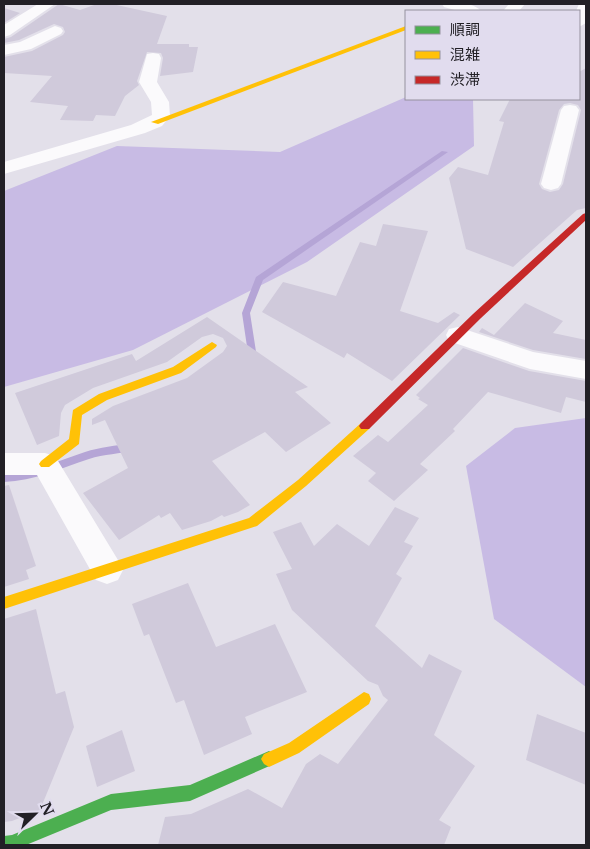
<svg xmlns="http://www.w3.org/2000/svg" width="590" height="849" font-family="'Libre Baskerville','Noto Sans JP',serif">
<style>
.forest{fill:#c8bbe4}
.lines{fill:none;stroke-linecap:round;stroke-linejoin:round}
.stream{fill:#b5a5d6;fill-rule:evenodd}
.building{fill:#d0cadb;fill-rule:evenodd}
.street{fill:#fbfafc;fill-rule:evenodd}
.fast{fill:#4caf50;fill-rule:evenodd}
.slow{fill:#ffc107;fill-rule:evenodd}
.jam{fill:#c62828;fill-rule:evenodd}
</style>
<rect width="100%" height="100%" fill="#e3e0ea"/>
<g class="forest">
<path d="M 406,97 L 406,99 L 473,99 L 474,146 L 307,262 L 133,350 L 4,387 L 4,191 L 117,146 L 280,152 Z"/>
<path d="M 586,418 L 586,687 L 494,619 L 466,466 L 515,428 Z"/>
</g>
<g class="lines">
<g class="stream">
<path d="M 442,151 L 448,152 L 263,280 L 250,313 L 257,358 L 252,361 L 249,360 L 242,313 L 256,277 Z"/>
<path d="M 131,443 L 135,444 L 136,447 L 135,450 C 120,454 104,454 89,459 C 61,468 34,481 4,482 L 4,474 C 33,472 58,461 85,452 C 100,447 116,446 131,443 Z"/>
</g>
</g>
<g class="building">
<path d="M 59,4 L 80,10 L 97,4 L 112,4 L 167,16 L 157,44 L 189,44 L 189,47 L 198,47 L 193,72 L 160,76 L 163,58 L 161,53 L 147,52 L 137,81 L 139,85 L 125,96 L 115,116 L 96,115 L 93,121 L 60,120 L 68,106 L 30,102 L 52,76 L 4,73 L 4,57 L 32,51 L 63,35 L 65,32 L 63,27 L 54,24 L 19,40 L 4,43 L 4,39 L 11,37 Z"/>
<path d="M 4,8 L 20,13 L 4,23 Z"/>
<path d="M 586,68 L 586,208 L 577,210 L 513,267 L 466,249 L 449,178 L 458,167 L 488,175 L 504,122 L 499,121 L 510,99 L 579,99 L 579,72 ZM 570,103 L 578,105 L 581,110 L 563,184 L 559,190 L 550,192 L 542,189 L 539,184 L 559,110 L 564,104 Z"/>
<path d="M 383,224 L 428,231 L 400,311 L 438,323 L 454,312 L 460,315 L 392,381 L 347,353 L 344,358 L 262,312 L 283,282 L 336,296 L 360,242 L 376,246 Z"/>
<path d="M 525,303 L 563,321 L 553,333 L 586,340 L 586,359 L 533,350 L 479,332 L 482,328 L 494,335 Z"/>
<path d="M 207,317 L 308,387 L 295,392 L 331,423 L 286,452 L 265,432 L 212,461 L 250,505 L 238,512 L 224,517 L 222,515 L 211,521 L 182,530 L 170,513 L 161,518 L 159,515 L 119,540 L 83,493 L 128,468 L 105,420 L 92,425 L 92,419 L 113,406 L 187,378 L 223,352 L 227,346 L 223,338 L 213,334 L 202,337 L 167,362 L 93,388 L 65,405 L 61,413 L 59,436 L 37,445 L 15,393 L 132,354 L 136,361 Z"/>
<path d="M 463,348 L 529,371 L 586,381 L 586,402 L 566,397 L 561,413 L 488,392 L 453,429 L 455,431 L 420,464 L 428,470 L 394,501 L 368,481 L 376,473 L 353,456 L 378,435 L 388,442 L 428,405 L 418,399 L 420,398 L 416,395 Z"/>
<path d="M 9,485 L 36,566 L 26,570 L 29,579 L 4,587 L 4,486 Z"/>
<path d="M 395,507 L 419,518 L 404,542 L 413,546 L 396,574 L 402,578 L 375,626 L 422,668 L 429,654 L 462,671 L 434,735 L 475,766 L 439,820 L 451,827 L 444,845 L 158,845 L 165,817 L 191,814 L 248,789 L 282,808 L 306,764 L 320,754 L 338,764 L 388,700 L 383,696 L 378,685 L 368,681 L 292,610 L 276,574 L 292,569 L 273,532 L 301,522 L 314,546 L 337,524 L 369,546 Z"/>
<path d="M 188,583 L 216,647 L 275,624 L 307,692 L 245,717 L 252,734 L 204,755 L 184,700 L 176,703 L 149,634 L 144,636 L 132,604 Z"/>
<path d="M 36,609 L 56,694 L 65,691 L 74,727 L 40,810 L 12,821 L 4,822 L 4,619 Z"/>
<path d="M 537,714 L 586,733 L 586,785 L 526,760 Z"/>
<path d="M 122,730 L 135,771 L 97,787 L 86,746 Z"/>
</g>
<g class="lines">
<g class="street">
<path d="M 38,4 L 55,4 L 10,35 L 4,37 L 4,25 Z"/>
<path d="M 442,4 C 454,4 472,1 481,11 L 458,11 L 444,7 Z"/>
<path d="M 509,4 L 525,4 L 519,11 L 503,11 Z"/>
<path d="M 579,4 L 586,4 L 586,23 L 579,27 L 579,11 L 576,11 Z"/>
<path d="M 55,26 L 61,28 L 63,31 L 61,34 L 31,49 L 4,55 L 4,45 L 20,42 Z"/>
<path d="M 153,53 L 159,54 L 161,58 L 157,82 L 169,102 L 170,116 L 162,126 L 145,133 L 4,174 L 4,162 L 131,125 L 152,115 L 151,102 L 139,82 L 147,54 Z"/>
<path d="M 570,105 L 576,106 L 579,110 L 561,184 L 558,188 L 551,190 L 544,188 L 541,184 L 561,110 L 564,106 Z"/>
<path d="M 458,327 L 533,352 L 586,361 L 586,379 L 530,369 L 449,341 L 446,335 L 449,329 Z"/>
<path d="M 4,453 L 45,453 L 55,456 L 118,560 L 123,570 L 118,580 L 107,584 L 96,580 L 37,475 L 4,475 Z"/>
</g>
<path class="fast" d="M 269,751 L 274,754 L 277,759 L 274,764 L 190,801 L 111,810 L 26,845 L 4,845 L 4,836 L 12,835 L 111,794 L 190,785 Z"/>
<g class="slow">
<path d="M 406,26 L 406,30 L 158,124 L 151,122 Z"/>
<path d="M 212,342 L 217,345 L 216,347 L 181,373 L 107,400 L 82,415 L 79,444 L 49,467 L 41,467 L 39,464 L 41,461 L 69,439 L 73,410 L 99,394 L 173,367 Z"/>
<path d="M 365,422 L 371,426 L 369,429 L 306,486 L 257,526 L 4,609 L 4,597 L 249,518 L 298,480 L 361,423 Z"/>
<path d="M 364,692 L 369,694 L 371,699 L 369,704 L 299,753 L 269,767 L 264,764 L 261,759 L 264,754 L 289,743 Z"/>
</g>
<path class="jam" d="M 586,213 L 586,220 L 481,318 L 369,429 L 361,429 L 359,426 L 361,423 L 473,314 L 583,214 Z"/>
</g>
<rect width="590" height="849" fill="none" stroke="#222026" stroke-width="10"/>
<rect x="405" y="10" width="175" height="90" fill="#e1dcee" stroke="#95919e"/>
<rect x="415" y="26" width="25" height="8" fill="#4caf50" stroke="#95919e"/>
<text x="450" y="35" font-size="15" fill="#222026">順調</text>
<rect x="415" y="51" width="25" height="8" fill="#ffc107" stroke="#95919e"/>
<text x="450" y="60" font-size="15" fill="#222026">混雑</text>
<rect x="415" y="76" width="25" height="8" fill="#c62828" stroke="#95919e"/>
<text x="450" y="85" font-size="15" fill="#222026">渋滞</text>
<g transform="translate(35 814) rotate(67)" stroke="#e1dcee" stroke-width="4" paint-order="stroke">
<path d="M0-4L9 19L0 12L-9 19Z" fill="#222026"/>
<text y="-8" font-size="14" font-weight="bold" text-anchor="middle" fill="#222026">N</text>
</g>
</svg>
